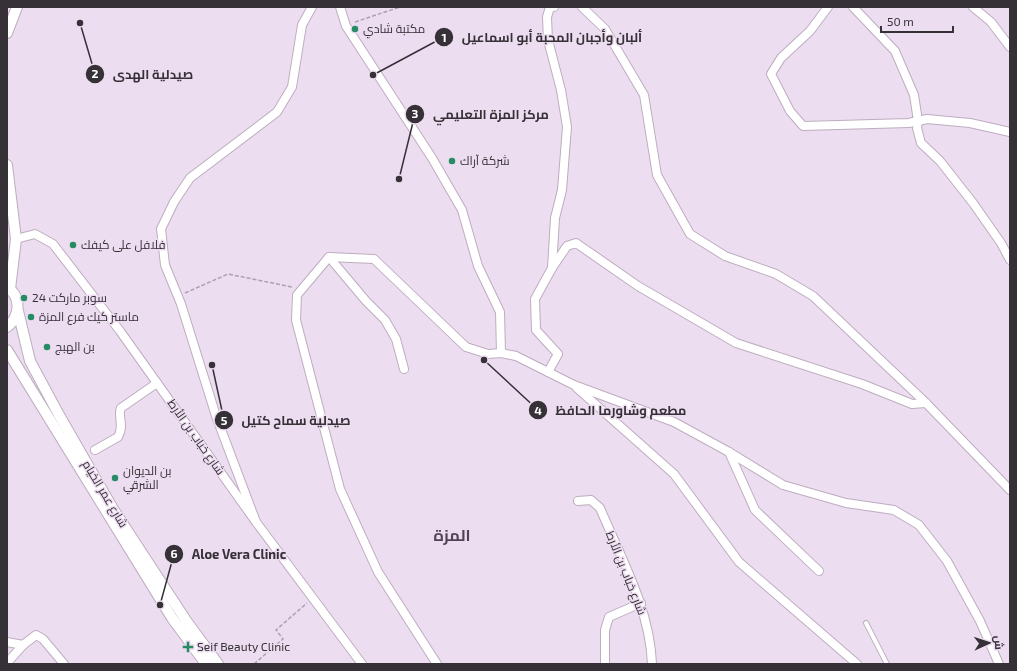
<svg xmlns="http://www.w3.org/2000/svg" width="1017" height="671" font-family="'Exo 2',Cairo,sans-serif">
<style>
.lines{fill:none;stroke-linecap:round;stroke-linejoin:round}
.service-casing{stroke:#bdadbf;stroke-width:6}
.minor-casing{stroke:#bdadbf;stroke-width:10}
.tertiary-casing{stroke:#bdadbf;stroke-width:12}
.path{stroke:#ada0af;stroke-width:1.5;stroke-dasharray:4 2;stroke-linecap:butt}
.service{stroke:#fff;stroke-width:4}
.minor{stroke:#fff;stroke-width:8}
.tertiary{stroke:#fff;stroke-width:10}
.poi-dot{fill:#278b65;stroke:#edddf0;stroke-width:1.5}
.labels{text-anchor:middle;stroke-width:3;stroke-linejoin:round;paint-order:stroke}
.poi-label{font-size:12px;fill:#363037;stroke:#edddf0;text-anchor:start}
.street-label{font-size:12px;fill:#363037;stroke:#edddf0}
.district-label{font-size:16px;font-weight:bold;fill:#524454;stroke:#edddf0}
.leader{fill:none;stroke:#363037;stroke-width:1.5}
.callout-dot{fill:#363037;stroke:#edddf0;stroke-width:1.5}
.mark-label{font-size:12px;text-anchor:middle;font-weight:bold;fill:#fff}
.callout-label{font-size:13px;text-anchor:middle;font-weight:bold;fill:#363037;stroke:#edddf0;stroke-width:3;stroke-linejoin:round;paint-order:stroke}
</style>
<rect width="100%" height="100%" fill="#edddf0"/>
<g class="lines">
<defs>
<path id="service" d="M 866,623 L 887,664"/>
<g id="minor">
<path d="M 340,7 L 346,26 L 432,158 L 462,210 L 478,266 L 500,312 L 501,353"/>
<path d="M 582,7 L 605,29 L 644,95 L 657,175 L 690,234 L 725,256 L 776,274 L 813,296 L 926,403 L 1010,490"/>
<path d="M 828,7 L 810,31 L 781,58 L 771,74 L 790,111 L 803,126 L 909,123 L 927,119 L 970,123 L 1010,132"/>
<path d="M 853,7 L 895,51 L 914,95 L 918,121 L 917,128 L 921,143 L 940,161 L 973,203 L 1001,243 L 1010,260"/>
<path d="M 973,7 L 991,22 L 1010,47"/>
<path d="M 16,239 L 35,234 L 53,244 L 120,331 L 256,522 L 362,664"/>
<path d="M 329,257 L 366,301 L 385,320 L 396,339 L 404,369"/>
<path d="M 552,268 L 567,246 L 576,243 L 638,286 L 736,343 L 862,384 L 912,404 L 926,403"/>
<path d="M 548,372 L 558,354 L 536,330 L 535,299 L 552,268 L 555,218 L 562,190 L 567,127 L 561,90 L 548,40 L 547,17 L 550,7 L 554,7"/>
<path d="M 577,388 L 674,474 L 739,562 L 857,664"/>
<path d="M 95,450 L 118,437 C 125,425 117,415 121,408 L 157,383"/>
<path d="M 729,452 L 755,510 L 819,571"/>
<path d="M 578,501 L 591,500 L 600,508 C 621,558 650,609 652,664"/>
<path d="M 256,522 L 216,416 L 181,304 L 165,265 L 161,229 L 174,202 L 190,178 L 277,112 L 292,87 L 302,25 L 312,7"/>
<path d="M 7,642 L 23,645"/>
<path d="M 7,663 L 23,645 L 36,635 L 43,639 L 64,664"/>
<path d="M 437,664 L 378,572 L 340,489 L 296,320 L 297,295 L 329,257 L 374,259 L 466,347 L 488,354 L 501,353 L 516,356 L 574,385 L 674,422 L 729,452 L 783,485 L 846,503 L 894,510 L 919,525 L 947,561 L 980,621 L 999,664"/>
<path d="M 605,664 L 605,630 L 609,617 L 641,603"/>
</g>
<g id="tertiary">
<path d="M 7,33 L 17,7"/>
<path d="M 7,165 L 16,239 L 10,289"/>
<path d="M 7,287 C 22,297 20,317 7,327"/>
<path d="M 18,311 L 30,361 L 59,415 L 113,509 L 187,622 L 218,664"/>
<path d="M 7,350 L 172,618 L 206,664"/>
</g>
</defs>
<use href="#service" class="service-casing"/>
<use href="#minor" class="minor-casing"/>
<use href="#tertiary" class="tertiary-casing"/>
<g class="path">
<path d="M 355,22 L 400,7"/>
<path d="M 185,293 L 228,274 L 292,287"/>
<path d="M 254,664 L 283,639 L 276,630 L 307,603"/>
</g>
<use href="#service" class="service"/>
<use href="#minor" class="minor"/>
<use href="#tertiary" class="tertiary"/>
</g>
<g class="poi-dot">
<circle cx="355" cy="29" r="4"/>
<circle cx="452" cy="161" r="4"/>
<circle cx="73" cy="245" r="4"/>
<circle cx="24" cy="298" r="4"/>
<circle cx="31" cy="317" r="4"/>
<circle cx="47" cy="347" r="4"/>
<circle cx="115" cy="478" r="4"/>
<path d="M186 641h4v4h4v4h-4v4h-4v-4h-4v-4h4z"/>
</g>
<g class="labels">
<g class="poi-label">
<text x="363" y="33">مكتبة شادي</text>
<text x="460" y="165">شركة آراك</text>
<text x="81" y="249">فلافل على كيفك</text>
<text x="32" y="302">سوبر ماركت 24</text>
<text x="39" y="321">ماستر كيك فرع المزة</text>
<text x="55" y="351">بن الهبج</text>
<text x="123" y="475">بن الديوان<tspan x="123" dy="14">الشرقي</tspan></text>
<text x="197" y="651">Seif Beauty Clinic</text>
</g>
<g class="street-label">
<text transform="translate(196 437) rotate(55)" y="4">شارع خباب بن الأرط</text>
<text transform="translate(105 494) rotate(59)" y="4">شارع عمر الخيام</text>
<text transform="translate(626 573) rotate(68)" y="4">شارع خباب بن الأرط</text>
</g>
<g class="district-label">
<text x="452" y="541">المزة</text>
</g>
</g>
<path class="leader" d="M373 75L444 37M80 23L95 74M399 179L415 114M484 360L538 410M212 365L224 420M160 605L174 554"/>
<g class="callout-dot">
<circle cx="373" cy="75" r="4"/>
<circle cx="80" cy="23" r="4"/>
<circle cx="399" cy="179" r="4"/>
<circle cx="484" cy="360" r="4"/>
<circle cx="212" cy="365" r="4"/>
<circle cx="160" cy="605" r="4"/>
<circle cx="444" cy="37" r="10"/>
<circle cx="95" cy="74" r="10"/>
<circle cx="415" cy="114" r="10"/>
<circle cx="538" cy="410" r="10"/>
<circle cx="224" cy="420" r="10"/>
<circle cx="174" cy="554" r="10"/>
</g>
<g class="mark-label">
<text x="444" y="42">1</text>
<text x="95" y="78">2</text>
<text x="415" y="118">3</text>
<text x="538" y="415">4</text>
<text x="224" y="425">5</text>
<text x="174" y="558">6</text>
</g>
<g class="callout-label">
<text x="552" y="42">ألبان وأجبان المحبة أبو اسماعيل</text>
<text x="153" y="79">صيدلية الهدى</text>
<text x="491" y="119">مركز المزة التعليمي</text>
<text x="621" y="415">مطعم وشاورما الحافظ</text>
<text x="296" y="425">صيدلية سماح كتيل</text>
<text x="239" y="559">Aloe Vera Clinic</text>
</g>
<rect width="1017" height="671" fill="none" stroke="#363037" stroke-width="16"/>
<g transform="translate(989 643) rotate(87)" stroke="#edddf0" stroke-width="3" paint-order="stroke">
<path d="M0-3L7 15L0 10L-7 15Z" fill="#363037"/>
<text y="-6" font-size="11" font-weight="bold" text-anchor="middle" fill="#363037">ش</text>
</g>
<path d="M881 26v6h72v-6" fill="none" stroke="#363037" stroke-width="2"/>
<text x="887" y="26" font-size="12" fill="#363037" stroke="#edddf0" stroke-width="3" paint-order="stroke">50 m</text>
</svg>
